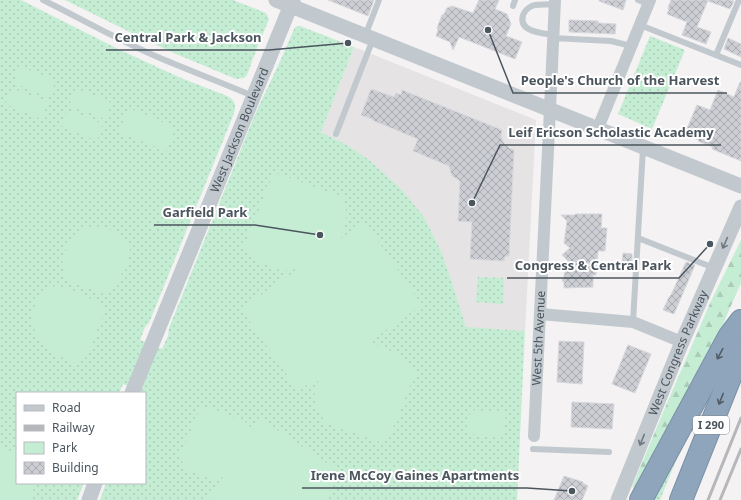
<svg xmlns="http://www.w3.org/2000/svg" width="741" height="500" font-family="'Noto Sans',sans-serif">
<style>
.education{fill:#e5e3e3}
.green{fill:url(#green-dots)}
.forest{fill:url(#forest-firs)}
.pitch{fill:#c5edd4}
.building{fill:url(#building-cross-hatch);stroke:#d7d8dd}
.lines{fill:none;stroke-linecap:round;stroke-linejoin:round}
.motorway-casing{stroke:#7990a8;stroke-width:24}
.service{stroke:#c1c9cf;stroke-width:6}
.minor{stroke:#c1c9cf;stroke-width:12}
.tertiary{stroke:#c1c9cf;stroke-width:15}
.motorway{stroke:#8ea5bc;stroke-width:22}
.rail{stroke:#b5b7bb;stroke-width:3}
.oneway{stroke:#6e7880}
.oneway2{stroke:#525d67}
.labels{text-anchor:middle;stroke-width:4;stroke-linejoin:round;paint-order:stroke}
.shield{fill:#fff;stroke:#81888e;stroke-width:1}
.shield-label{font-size:11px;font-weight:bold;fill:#4b555e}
.street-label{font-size:12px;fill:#4b555e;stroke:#fff}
.leader{fill:none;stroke:#4b555e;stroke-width:1.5}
.callout-dot{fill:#4b555e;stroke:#fff;stroke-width:1.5}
.callout-label{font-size:13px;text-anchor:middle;font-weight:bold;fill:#4b555e;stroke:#fff;stroke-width:4;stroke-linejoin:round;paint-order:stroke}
</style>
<defs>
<pattern id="green-dots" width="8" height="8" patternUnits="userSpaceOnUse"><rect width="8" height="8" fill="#c5edd4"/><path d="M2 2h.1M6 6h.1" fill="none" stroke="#abcdb8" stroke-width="1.8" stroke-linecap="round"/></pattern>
<pattern id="forest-firs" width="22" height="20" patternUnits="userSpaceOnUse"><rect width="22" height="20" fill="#c5edd4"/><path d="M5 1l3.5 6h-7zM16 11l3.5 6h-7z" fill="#abcdb8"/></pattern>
<pattern id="building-cross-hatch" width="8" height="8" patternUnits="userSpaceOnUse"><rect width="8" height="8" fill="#ccced4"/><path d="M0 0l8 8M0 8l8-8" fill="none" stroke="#a8aaaf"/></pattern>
</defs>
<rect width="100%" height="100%" fill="#f4f2f2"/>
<path class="education" d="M 354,47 L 536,120 L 525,331 L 466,328 L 451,279 L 442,253 L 424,217 L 347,145 L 321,132 Z"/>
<g class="green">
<path d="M 0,0 L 21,0 L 120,50 L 181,78 L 227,96 C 237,101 236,107 233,116 L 149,323 L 145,327 L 140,340 L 162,349 L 168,336 L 169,328 L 256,112 L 282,57 L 295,27 L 300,26 L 354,47 L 321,132 L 347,145 L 369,160 L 401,189 L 424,217 L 442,253 L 451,279 L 466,327 L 525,331 L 517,500 L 100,500 L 106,483 L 145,483 L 145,393 L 123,384 L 119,393 L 17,393 L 17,483 L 84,483 L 77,500 L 0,500 Z"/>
<path d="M 65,0 L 233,0 L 266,13 L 269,19 L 257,48 L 247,75 L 244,78 L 236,79 L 176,54 L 140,37 Z"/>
<path d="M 650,36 L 685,50 L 652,129 L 618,114 Z"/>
<path d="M 478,277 L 504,278 L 503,304 L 476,302 Z"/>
<path d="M 691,424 L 660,500 L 647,500 Z"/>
</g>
<path class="forest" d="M 741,240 L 741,283 L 726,317 L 720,337 L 700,369 L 691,381 L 685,396 L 640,485 L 635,488 L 632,487 L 667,403 L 711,301 Z"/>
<g class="pitch">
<path d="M 20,66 L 56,81 L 49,97 L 14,83 Z"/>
<path d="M 12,88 L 48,102 L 41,119 L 5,104 Z"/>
<path d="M 76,88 L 112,103 L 105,119 L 69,105 Z"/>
<path d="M 129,108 L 176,128 L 166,151 L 119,132 Z"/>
<path d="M 67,110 L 103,124 L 97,141 L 61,126 Z"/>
<path d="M 276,173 L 343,197 C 348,213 348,225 340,239 L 365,222 L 422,305 L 366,344 L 381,346 L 395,353 L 409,363 L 416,372 L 388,440 L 382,443 L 326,423 L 316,407 L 314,395 L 320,376 L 298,391 L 241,309 L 298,269 L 282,271 L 263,264 L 253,257 L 244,247 L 272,177 Z"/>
<path d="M 94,226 C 111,228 117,232 130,243 L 130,255 L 123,272 L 110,292 L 104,294 L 72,282 L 65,275 L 62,264 L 65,252 L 71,240 L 79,230 Z"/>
<path d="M 55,286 L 66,287 L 102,304 L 105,312 L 88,352 L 81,362 L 75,363 L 63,358 L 48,350 L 40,339 L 32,326 L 32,315 L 36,302 L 44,291 Z"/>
<path d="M 206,407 L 246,422 L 251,428 L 252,432 L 261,419 L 342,473 L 324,500 L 208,500 L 223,477 L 214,479 L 198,475 L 190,471 L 183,464 L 180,455 L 199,411 Z"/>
<path d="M 470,410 L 506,412 L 504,436 L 469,434 Z"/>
<path d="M 0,447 L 17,453 L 17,483 L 36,483 L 30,500 L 0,500 Z"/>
</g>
<g class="building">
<path d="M 328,0 L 374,0 L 368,16 Z"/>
<path d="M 479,0 L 499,0 L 495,9 L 507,14 L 511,24 L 506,36 L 522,42 L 515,59 L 459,37 L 453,50 L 450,42 L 436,36 L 438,30 L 437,28 L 442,15 L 444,14 L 447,8 L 452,6 L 473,13 Z"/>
<path d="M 599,0 L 626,0 L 623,10 L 599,1 Z"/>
<path d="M 671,0 L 708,0 L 697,27 L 711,32 L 706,44 L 682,35 L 687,22 L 667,14 L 669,10 L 668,8 Z"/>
<path d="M 708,0 L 730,0 L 734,1 L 730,9 L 708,1 Z"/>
<path d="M 569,20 L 598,21 L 598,23 L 616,24 L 615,34 L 569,32 Z"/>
<path d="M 728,38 L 741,44 L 741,57 L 724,49 Z"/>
<path d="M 740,82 L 741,82 L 741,161 L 712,149 L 713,147 L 698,141 L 699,140 L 691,137 L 690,135 L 685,133 L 697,105 L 710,110 L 718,90 L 734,97 Z"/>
<path d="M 371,89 L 394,97 L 396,93 L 401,95 L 402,90 L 502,130 L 501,137 L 504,143 L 509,148 L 514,150 L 509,256 L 505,256 L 504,261 L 470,259 L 472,222 L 458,221 L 460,181 L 452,176 L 449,166 L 413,151 L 418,139 L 372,120 L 372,119 L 361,115 Z"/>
<path d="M 576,214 L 602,214 L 601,228 L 607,228 L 605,251 L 598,251 L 596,275 L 593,275 L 593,287 L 564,288 L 564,283 L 562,280 L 564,277 L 565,269 L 562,266 L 568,261 L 562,255 L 570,248 L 564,243 L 567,221 L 561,215 L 574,215 Z"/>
<path d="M 623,253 L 632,254 L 632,264 L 622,264 Z"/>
<path d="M 686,262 L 695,265 L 674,314 L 663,310 L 669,297 L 671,295 Z"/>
<path d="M 559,341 L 584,342 L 582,384 L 557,382 Z"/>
<path d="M 628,345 L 651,354 L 635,393 L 612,384 Z"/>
<path d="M 572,402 L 614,404 L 612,429 L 571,427 Z"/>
<path d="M 564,476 L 583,482 L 583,483 L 588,486 L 582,500 L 554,500 Z"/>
</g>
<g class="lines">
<defs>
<g id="motorway">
<path d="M 641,500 L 729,337 L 741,321"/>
<path d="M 681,500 L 741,350"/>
</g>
</defs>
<use href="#motorway" class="motorway-casing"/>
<g class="service">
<path d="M 43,0 C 82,19 120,41 160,58 C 191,71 222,83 253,96"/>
<path d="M 638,0 L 648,4"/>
<path d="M 513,6 L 515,0"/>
<path d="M 640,25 L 741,65"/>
<path d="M 553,35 C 542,33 518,32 523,15 C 525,10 530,6 535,5 C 541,4 548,5 554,4"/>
<path d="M 365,36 L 379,0"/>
<path d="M 553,38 L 611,41 L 631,46"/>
<path d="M 716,55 L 739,0"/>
<path d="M 336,134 L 373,39"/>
<path d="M 638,238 L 714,268"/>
<path d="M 633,322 L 643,148"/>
<path d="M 533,449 L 609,452"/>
</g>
<g class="minor">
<path d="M 598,128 L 650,0"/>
<path d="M 540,314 L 633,322 L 682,342"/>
<path id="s1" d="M 534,436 L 550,109 L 555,0"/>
</g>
<g class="tertiary">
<path d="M 276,0 L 741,186"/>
<path id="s2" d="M 132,393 L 293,0"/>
<path d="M 89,500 L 95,483"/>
<path id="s3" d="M 618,500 L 682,342 L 741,207"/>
</g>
<use href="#motorway" class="motorway"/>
<g class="rail">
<path d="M 708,500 L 741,418"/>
<path d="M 720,500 L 741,449"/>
</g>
</g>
<defs><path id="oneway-shaft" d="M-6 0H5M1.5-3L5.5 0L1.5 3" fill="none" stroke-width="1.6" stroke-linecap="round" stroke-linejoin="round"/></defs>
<g class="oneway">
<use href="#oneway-shaft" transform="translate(725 243) rotate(114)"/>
<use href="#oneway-shaft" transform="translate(642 440) rotate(112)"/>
</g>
<g class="oneway2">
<use href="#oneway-shaft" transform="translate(720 354) rotate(118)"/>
<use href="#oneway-shaft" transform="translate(721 399) rotate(112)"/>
</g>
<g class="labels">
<rect class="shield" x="693" y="416" width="36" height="18" rx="3"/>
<g class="shield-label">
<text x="711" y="429">I 290</text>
</g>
<g class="street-label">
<text dy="4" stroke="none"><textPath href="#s2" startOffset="284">West Jackson Boulevard</textPath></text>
<text dy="4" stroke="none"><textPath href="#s1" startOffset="98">West 5th Avenue</textPath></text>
<text dy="4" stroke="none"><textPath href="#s3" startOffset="159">West Congress Parkway</textPath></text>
</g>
</g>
<path class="leader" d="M348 43L269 50H106M488 30L513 93H727M472 203L500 145H721M320 235L255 225H154M710 244L679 278H507M572 491L527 488H302"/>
<g class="callout-dot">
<circle cx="348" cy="43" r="4"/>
<circle cx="488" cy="30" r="4"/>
<circle cx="472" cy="203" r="4"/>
<circle cx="320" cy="235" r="4"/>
<circle cx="710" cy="244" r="4"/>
<circle cx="572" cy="491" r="4"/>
</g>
<g class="callout-label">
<text x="188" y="42">Central Park &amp; Jackson</text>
<text x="620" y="85">People's Church of the Harvest</text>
<text x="611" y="137">Leif Ericson Scholastic Academy</text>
<text x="205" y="217">Garfield Park</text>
<text x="593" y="270">Congress &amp; Central Park</text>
<text x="415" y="480">Irene McCoy Gaines Apartments</text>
</g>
<rect x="16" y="392" width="130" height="92" fill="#ffffff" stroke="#b7bbbf"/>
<rect x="24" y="405" width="20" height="6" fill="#c1c9cf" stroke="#b7bbbf"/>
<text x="52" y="412" font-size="12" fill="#4b555e">Road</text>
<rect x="24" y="425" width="20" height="6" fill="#b5b7bb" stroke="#b7bbbf"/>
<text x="52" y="432" font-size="12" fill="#4b555e">Railway</text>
<rect x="24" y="442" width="20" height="12" fill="#c5edd4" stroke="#b7bbbf"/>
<text x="52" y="452" font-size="12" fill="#4b555e">Park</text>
<rect x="24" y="462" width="20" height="12" fill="url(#building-cross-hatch)" stroke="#b7bbbf"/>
<text x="52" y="472" font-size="12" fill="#4b555e">Building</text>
</svg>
